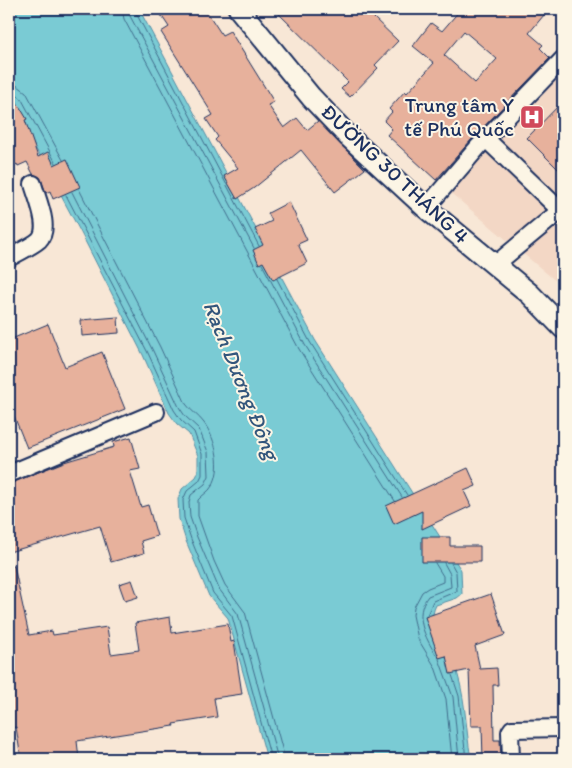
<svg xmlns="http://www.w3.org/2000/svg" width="572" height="768" font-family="Itim,sans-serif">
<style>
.built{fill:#f3d7c5}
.water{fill:#7acbd4;stroke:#548da5}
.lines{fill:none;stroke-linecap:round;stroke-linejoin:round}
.shore{stroke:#416d8d;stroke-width:1}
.building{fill:#e7b19c;stroke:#1b2f5e;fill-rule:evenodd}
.minor-casing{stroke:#1b2f5e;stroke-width:20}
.major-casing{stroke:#1b2f5e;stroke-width:24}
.minor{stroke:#fcf5e5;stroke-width:16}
.major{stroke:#fcf5e5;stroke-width:20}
.labels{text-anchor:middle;stroke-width:4;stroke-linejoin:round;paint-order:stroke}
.poi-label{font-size:21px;fill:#1b2f5e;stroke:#fcf5e5;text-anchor:end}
.street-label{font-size:21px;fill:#1b2f5e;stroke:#fcf5e5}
.water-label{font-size:22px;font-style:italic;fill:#33567c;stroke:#fcf5e5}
</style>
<rect width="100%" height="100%" fill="#f8e7d6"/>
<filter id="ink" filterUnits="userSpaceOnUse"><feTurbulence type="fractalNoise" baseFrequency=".02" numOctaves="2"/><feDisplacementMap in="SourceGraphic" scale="10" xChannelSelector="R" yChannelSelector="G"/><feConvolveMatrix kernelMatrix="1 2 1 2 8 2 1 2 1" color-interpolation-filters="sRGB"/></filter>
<g filter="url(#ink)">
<path class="built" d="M 563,49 L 563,287 L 440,184 Z"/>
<path class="water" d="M 9,9 L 139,9 L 315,340 L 461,570 L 462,594 L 457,598 L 436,605 C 425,628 445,641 453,660 C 466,694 465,725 471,759 L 267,759 L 228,618 L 209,596 L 186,541 L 179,519 L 178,499 L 182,489 L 196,477 L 198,473 L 198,456 L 189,434 L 177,424 L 169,413 L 143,355 L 80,231 L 9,99 Z"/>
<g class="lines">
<g class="shore">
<path d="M 122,9 L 124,19 L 299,349 L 395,501"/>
<path d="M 129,9 L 130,16 L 254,248"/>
<path d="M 135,9 L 136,13 L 259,246"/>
<path d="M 9,84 L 18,86 L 26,92 L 63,160"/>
<path d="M 12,92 L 21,98 L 56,163"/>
<path d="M 79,189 L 160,347 L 186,404 C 191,411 199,416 204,423 C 216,439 223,469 212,486 C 209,492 202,495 198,500 L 198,516 L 214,561 L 225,585 L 245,612 L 285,759"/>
<path d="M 72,192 L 153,351 L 179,407 L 185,416 L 199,429 L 208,452 L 209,476 L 205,484 L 191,495 L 189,502 L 190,517 L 197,537 L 219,589 L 238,614 L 278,759"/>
<path d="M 66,195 L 148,353 L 174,410 L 181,420 L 194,432 L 202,454 L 202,475 L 199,481 L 187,491 L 183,500 L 184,518 L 191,539 L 213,593 L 232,616 L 271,759"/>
<path d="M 262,264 L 305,345 L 402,497"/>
<path d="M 277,279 L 310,342 L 407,495"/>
<path d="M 435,563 L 443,576 L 443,582 L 428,588 L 422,592 L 414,607 L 413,615 L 418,639 L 435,667 L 446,699 L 452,759"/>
<path d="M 427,615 L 433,601 L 457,591 L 456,572 L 451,563"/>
<path d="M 436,655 C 425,637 413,615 428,596 L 451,587 L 450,574 L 444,563"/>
<path d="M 439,659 L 453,697 L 459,759"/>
<path d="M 452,675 L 459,696 L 466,759"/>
</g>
</g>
<g class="building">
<path d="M 157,9 L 205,9 L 222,35 L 230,31 L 274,102 L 268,105 L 284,128 L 297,118 L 307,130 L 318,121 L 365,169 L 335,192 L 301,150 L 254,188 L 237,199 L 224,176 L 238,168 L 215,140 L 218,137 L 206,119 L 213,115 L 161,32 L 169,27 Z"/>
<path d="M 274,9 L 384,9 L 374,18 L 398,41 L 375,65 L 378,68 L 350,97 L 341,89 L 348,82 Z"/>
<path d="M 461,9 L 549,9 L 529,33 L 543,45 L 540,48 L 550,58 L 472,139 L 436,180 L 387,135 L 392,129 L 384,121 L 392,112 L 389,109 L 405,91 L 407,93 L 434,63 L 413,46 L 431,23 L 442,31 ZM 464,31 L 497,59 L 475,83 L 444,55 Z"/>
<path d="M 9,89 L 27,119 L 25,120 L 38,157 L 48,152 L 54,165 L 67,159 L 80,187 L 53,199 L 50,191 L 46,193 L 40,177 L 33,174 L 27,162 L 18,166 L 17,164 L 9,169 Z"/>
<path d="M 563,101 L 563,174 L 527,138 Z"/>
<path d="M 289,202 L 307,240 L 298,244 L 307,263 L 273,280 L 263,262 L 259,264 L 253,250 L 263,245 L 255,229 L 272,221 L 268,213 Z"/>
<path d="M 118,317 L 119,333 L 82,336 L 81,320 Z"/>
<path d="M 48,324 L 65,367 L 102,352 L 125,409 L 27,448 L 14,416 L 9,418 L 9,340 Z"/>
<path d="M 131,437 L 140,469 L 130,471 L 141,507 L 148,505 L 157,536 L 141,541 L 144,553 L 111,562 L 100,526 L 9,552 L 9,488 L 12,487 L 11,483 L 64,462 L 114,447 L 113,442 Z"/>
<path d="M 468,468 L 476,486 L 464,491 L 471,506 L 422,529 L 422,511 L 394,524 L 386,506 Z"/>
<path d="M 422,537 L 450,537 L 450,546 L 480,546 L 480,562 L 422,562 Z"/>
<path d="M 9,566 L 14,566 L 29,635 L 52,631 L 53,635 L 107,627 L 111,654 L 139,650 L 135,623 L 170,617 L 172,633 L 228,624 L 231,642 L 234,641 L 242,694 L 214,698 L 217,717 L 173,724 L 174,726 L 77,741 L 79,759 L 21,759 L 16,727 L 9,728 Z"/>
<path d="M 132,580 L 138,597 L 125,601 L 119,584 Z"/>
<path d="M 491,594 L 505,635 L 475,646 L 480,669 L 497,668 L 498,685 L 493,685 L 494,740 L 500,740 L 501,759 L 483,759 L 482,726 L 471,726 L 469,670 L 450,674 L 446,656 L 439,658 L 425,617 Z"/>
</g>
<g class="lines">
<defs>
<g id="minor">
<path d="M 486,139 L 563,213"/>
<path d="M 426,208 L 479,146 L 563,59"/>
<path d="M 9,258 C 18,252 31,247 39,240 C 51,228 37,199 33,184"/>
<path d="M 496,264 L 561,210"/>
<path d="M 9,474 L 156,412"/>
<path d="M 511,759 L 510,732 L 512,729 L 563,728"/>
</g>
<path id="major" d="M 239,9 L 311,97 L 349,137 L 426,208 L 530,294 L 563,328"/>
</defs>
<use href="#minor" class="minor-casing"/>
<use href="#major" class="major-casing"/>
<use href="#minor" class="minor"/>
<use href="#major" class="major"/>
</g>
</g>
<defs>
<symbol id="hospital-square" viewBox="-11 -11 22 22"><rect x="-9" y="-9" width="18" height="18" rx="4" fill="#d1495b" stroke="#fcf5e5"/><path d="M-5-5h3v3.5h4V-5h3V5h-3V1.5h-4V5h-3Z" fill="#fff"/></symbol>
</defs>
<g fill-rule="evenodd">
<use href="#hospital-square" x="518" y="103" width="28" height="28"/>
</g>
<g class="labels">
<g class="poi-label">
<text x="514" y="112">Trung tâm Y<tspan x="514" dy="24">tế Phú Quốc</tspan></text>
</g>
<g class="street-label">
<text transform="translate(395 174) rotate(43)" y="7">ĐƯỜNG 30 THÁNG 4</text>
</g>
<g class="water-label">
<text transform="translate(242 380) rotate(68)" y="8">Rạch Dương Đông</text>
</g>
</g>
<rect width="572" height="768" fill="none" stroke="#fcf5e5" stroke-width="30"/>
<rect x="15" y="15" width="542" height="738" fill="none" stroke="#1b2f5e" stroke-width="2" filter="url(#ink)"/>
</svg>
